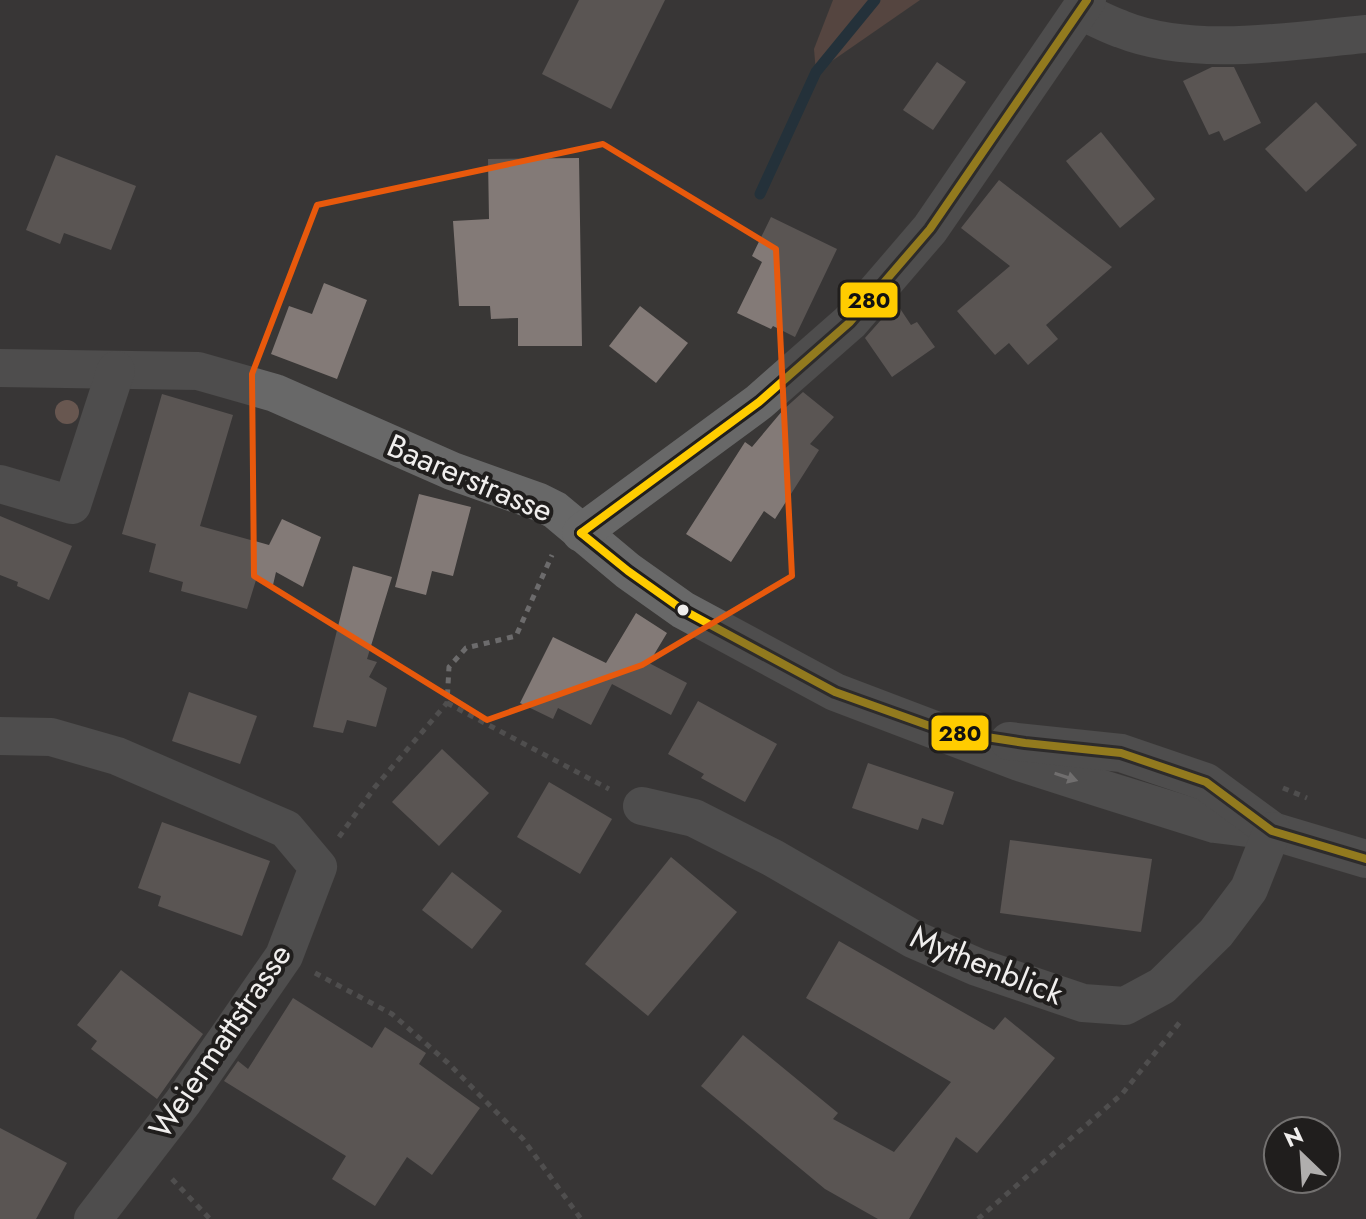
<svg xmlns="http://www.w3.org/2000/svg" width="1366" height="1219" font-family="Jost,sans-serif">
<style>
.forest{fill:#78574c}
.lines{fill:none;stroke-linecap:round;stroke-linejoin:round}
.stream{stroke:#0c2c3e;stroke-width:11}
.building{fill:#837a77}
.path{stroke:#6c6b6c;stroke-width:5;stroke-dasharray:6 6;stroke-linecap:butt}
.minor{stroke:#686868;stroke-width:38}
.bus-1-casing{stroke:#201e1d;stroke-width:14}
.bus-1{stroke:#fc0;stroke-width:8}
.tree{fill:#a37e70}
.oneway{fill:#b3b2b1}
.marked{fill:none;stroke:#e8590c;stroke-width:6;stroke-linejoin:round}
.bus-dot{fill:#f0eeed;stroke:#201e1d;stroke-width:3}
.labels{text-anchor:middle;stroke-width:8;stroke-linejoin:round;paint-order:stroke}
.street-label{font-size:32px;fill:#f0eeed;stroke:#201e1d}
.line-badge{stroke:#201e1d;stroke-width:3}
.pale-badge-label{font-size:22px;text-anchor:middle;font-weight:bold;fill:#111}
</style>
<rect width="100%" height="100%" fill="#393736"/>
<path class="forest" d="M 833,0 L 920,0 L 816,72 L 814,49 Z"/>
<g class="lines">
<path class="stream" d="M 760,194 L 816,72 L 875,0"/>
</g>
<g class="building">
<path d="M 579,0 L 665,0 L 611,109 L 542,74 Z"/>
<path d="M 937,62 L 966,82 L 933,130 L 903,110 Z"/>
<path d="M 1212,67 L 1234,67 L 1261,123 L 1224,141 L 1219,131 L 1209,135 L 1183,81 Z"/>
<path d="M 1316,102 L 1357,145 L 1306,192 L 1265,149 Z"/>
<path d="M 1101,132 L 1155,199 L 1120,228 L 1066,161 Z"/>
<path d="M 56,155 L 136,186 L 111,250 L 64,233 L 60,244 L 26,230 Z"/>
<path d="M 579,158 L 582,346 L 518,346 L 518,318 L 491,319 L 490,306 L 459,306 L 453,221 L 489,219 L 488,159 Z"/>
<path d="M 999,180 L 1112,267 L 1046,325 L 1058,339 L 1028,365 L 1009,343 L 995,355 L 957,311 L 1010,266 L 961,228 Z"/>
<path d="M 771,217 L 837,249 L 795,337 L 773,326 L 771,329 L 737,313 L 762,262 L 752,256 Z"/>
<path d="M 324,283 L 367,300 L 337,379 L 271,354 L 289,306 L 312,314 Z"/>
<path d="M 640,306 L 688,343 L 656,383 L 609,346 Z"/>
<path d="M 899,307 L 911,325 L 917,322 L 935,347 L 892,377 L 865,338 L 881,320 Z"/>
<path d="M 803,392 L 834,417 L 810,444 L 819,450 L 775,519 L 764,511 L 731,562 L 686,534 L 745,442 L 752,447 L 783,410 Z"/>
<path d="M 162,394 L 233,415 L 200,526 L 269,545 L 282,519 L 321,537 L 303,587 L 276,572 L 273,585 L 256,580 L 247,609 L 181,591 L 183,582 L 149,572 L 156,544 L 122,534 Z"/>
<path d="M 419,494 L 471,507 L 453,576 L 432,571 L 426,595 L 395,587 Z"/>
<path d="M 0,516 L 72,546 L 49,600 L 17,586 L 18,582 L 0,575 Z"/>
<path d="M 353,566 L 392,577 L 367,659 L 377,662 L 369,677 L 387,688 L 376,727 L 347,720 L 343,733 L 313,727 Z"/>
<path d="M 636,613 L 667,633 L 649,663 L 687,683 L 671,715 L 612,684 L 591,725 L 558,708 L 553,719 L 520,703 L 553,637 L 606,663 Z"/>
<path d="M 189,692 L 257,716 L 240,764 L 172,741 Z"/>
<path d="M 698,701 L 777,744 L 745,802 L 701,778 L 704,774 L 668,754 Z"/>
<path d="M 442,749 L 489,793 L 439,846 L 392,802 Z"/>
<path d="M 868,763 L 954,792 L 943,825 L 922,818 L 918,830 L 852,808 Z"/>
<path d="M 549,782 L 612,819 L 580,874 L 517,837 Z"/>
<path d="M 162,822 L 270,861 L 242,936 L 158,906 L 161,896 L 138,888 Z"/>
<path d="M 1010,840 L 1152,859 L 1141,932 L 1000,913 Z"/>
<path d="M 671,857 L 737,912 L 648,1016 L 585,964 Z"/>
<path d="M 452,872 L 502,911 L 472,949 L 422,910 Z"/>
<path d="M 839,941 L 994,1030 L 1005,1017 L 1055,1058 L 977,1153 L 956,1137 L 909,1219 L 878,1219 L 825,1189 L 701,1086 L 743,1035 L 838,1113 L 833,1119 L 894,1152 L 951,1082 L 806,998 Z"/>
<path d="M 121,970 L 203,1034 L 157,1099 L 91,1049 L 97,1041 L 77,1025 Z"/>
<path d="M 293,998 L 372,1048 L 385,1027 L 426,1053 L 419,1064 L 480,1108 L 432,1175 L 407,1157 L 375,1206 L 332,1179 L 346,1156 L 224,1081 L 238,1061 L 248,1069 Z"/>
<path d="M 0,1128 L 67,1163 L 36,1219 L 0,1219 Z"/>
</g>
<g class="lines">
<g class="path">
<path d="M 447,703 L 609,789"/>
<path d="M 1283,788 L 1307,798"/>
<path d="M 339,837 L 375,787 L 447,703 L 449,667 L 466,648 L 516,636 L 552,555"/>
<path d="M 315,973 L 392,1014 L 448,1063 L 523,1139 L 581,1219"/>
<path d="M 172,1179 L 210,1219"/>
<path d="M 978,1219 L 1122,1094 L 1180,1022"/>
</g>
<g class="minor">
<path d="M 1081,11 C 1094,17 1107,24 1121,29 C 1193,58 1290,41 1366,34"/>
<path d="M 0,368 L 198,371 L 275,393 L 452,471 L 539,502 L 555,510 L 628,571 L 683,610 L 835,692 L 1019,762 L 1106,790 L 1215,824 L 1272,831 L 1366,859"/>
<path d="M 0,484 L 72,505 L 116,370"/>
<path d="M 581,533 L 759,402 L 850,322 L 930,229 L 1087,0"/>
<path d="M 0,736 L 51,737 L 117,756 L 286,829 L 318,867 L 284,956 L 183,1102 L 93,1219"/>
<path d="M 1009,741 L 1121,753 L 1206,782 L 1270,829"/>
<path d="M 642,806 L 694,818 L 773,858 L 913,939 L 977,967 L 1083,1003 L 1125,1006 L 1162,986 L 1216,933 L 1249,889 L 1272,831"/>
</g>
<defs>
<g id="bus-1">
<path d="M 581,533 L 628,571 L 683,610 L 835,692 L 941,730 L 1025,743 L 1121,753 L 1206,782 L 1272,831 L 1366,859"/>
<path d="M 581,533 L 759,402 L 850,322 L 930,229 L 1087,0"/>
</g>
</defs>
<use href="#bus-1" class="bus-1-casing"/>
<use href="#bus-1" class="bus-1"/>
</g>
<circle class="tree" cx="67" cy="412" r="12"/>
<defs><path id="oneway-solid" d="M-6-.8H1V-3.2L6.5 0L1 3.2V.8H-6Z" transform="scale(2)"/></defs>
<use class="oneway" href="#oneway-solid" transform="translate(1066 777) rotate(18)"/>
<path d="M0 0H1366V1219H0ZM 603,144 L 776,249 L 792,576 L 642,665 L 487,720 L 254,576 L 252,374 L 317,205 Z" fill="#393736" fill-opacity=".55" fill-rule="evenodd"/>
<path class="marked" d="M 603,144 L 776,249 L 792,576 L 642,665 L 487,720 L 254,576 L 252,374 L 317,205 Z"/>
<circle class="bus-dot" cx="683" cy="610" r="7"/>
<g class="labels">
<g class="street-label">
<text transform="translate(470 478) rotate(23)" y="11">Baarerstrasse</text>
<text transform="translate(987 965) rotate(22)" y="11">Mythenblick</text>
<text transform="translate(220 1041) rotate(-56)" y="11">Weiermattstrasse</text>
</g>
</g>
<g class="line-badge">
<rect x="839" y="281" width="60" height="38" rx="8" fill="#fc0"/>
<rect x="930" y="714" width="60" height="38" rx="8" fill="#fc0"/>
</g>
<g class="pale-badge-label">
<text x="869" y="308">280</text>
<text x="960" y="741">280</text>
</g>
<g transform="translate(1302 1155) rotate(335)"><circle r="38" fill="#201e1d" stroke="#737170" stroke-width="2"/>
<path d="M0-6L14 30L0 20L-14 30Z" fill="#b0aead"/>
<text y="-12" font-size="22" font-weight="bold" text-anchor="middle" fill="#f0eeed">N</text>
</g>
</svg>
